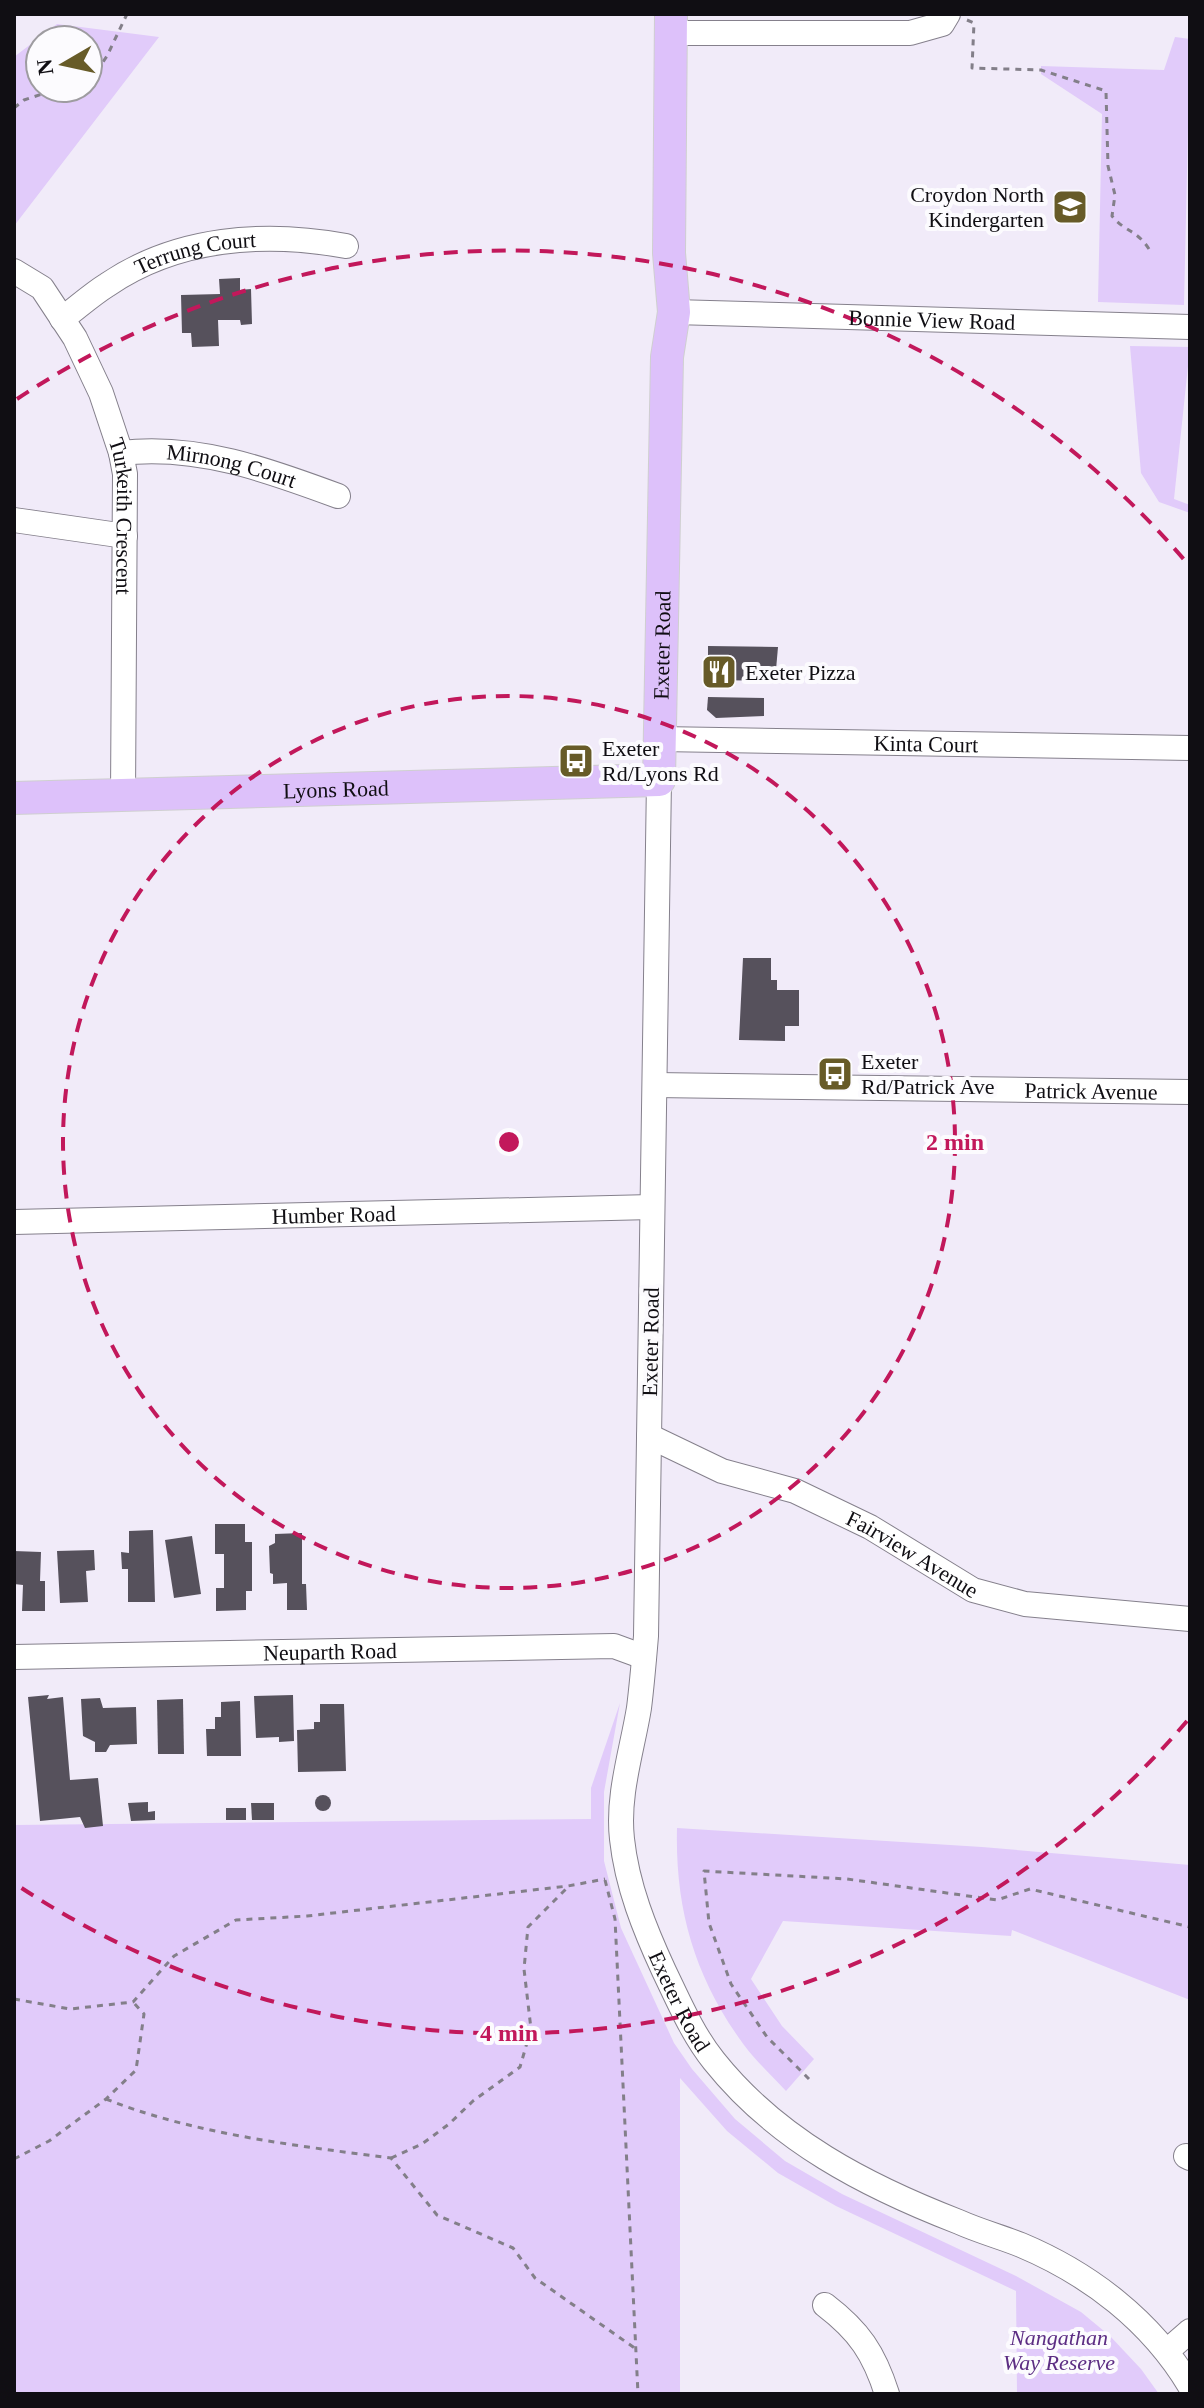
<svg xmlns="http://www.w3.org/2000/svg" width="1204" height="2408" font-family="'Times New Roman',serif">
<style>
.green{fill:#e1cbfa;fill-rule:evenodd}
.building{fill:#56515c}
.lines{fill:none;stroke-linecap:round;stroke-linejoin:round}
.minor-casing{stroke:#85808c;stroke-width:26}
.major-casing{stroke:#cfcfd0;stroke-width:34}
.path{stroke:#837f89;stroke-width:3;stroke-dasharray:6 6;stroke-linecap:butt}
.minor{stroke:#fff;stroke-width:24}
.major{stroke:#ddc1fa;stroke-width:32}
.ring{fill:none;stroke:#c2185b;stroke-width:4;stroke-dasharray:14 10}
.labels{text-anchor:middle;stroke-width:8;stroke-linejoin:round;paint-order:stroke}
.poi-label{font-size:22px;fill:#100e13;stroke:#fcfbfe;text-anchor:start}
.street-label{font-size:22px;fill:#100e13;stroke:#fcfbfe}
.park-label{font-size:22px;font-style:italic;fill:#5c2d83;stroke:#fcfbfe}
.centre{fill:#c2185b;stroke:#fcfbfe;stroke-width:4}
.ring-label{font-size:24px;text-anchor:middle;font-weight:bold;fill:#c2185b;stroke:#fcfbfe;stroke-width:8;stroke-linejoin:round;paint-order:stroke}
</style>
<rect width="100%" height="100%" fill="#f1ebf9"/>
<g class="green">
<path d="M 57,24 L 159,37 L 14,226 L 14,57 ZM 40,40 L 88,40 L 88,88 L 40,88 Z"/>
<path d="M 1175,37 L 1190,39 L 1184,305 L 1098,302 L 1102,114 L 1041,74 L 1041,66 L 1164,70 Z"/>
<path d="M 1130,346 L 1190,347 L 1174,499 L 1190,505 L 1190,513 L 1159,502 L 1141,473 Z"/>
<path d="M 620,1703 L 604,1792 L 604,1861 L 621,1928 L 674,2043 L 692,2069 L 735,2119 L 785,2161 L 842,2194 L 1016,2276 L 1081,2312 L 1110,2336 L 1141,2369 L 1159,2394 L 1017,2394 L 1016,2291 L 836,2206 L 778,2173 L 727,2131 L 680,2078 L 680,2394 L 14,2394 L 14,1825 L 591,1819 L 591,1788 Z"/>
<path d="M 677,1828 L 982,1847 L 1190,1865 L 1190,2000 L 1012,1930 L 1011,1936 L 783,1921 L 751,1979 L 782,2026 L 814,2059 L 786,2091 C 772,2076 756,2061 744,2045 C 695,1978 675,1910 677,1828 Z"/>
</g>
<g class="building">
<path d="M 240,278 L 240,290 L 251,289 L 252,324 L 241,325 L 240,320 L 218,320 L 219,346 L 192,347 L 191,333 L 182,333 L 181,295 L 220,294 L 219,279 Z"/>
<path d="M 708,646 L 778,647 L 775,681 L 708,680 Z"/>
<path d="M 708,697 L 764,698 L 764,716 L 716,718 L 707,710 Z"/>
<path d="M 743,958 L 771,958 L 771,980 L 777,980 L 777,990 L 799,990 L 799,1026 L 785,1026 L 785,1041 L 739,1040 Z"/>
<path d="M 215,1524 L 245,1524 L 245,1542 L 252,1542 L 252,1591 L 246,1591 L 246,1610 L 216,1611 L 216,1588 L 224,1588 L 224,1554 L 215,1554 Z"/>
<path d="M 153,1530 L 155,1602 L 128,1602 L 128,1569 L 122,1569 L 121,1552 L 129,1553 L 129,1531 Z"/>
<path d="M 302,1533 L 302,1584 L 306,1584 L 307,1610 L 287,1610 L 287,1583 L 273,1584 L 273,1574 L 270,1573 L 269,1546 L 275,1543 L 275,1534 Z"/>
<path d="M 192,1536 L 201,1594 L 174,1598 L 165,1540 Z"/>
<path d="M 94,1550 L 95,1570 L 86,1571 L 88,1602 L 60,1603 L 57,1551 Z"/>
<path d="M 14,1551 L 41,1552 L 40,1581 L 45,1581 L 45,1611 L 22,1611 L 23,1585 L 14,1584 Z"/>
<path d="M 49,1695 L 47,1699 L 63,1697 L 70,1780 L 98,1778 L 103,1826 L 85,1828 L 80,1817 L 40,1821 L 28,1697 Z"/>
<path d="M 293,1695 L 294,1741 L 279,1742 L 279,1737 L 256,1738 L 254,1696 Z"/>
<path d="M 100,1698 L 103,1708 L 136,1707 L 137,1744 L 110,1745 L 106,1752 L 95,1752 L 95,1742 L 83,1736 L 81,1699 Z"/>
<path d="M 183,1699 L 184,1754 L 158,1754 L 157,1700 Z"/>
<path d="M 240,1701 L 241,1756 L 207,1756 L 206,1729 L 215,1729 L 215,1717 L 221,1717 L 221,1702 Z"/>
<path d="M 320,1704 L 344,1704 L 346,1771 L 298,1772 L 297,1730 L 314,1729 L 314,1722 L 320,1722 Z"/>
<circle cx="323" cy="1803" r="8"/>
<path d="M 148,1802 L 148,1812 L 155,1811 L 155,1820 L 131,1821 L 128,1803 Z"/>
<path d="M 251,1803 L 274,1803 L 274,1820 L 252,1820 Z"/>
<rect x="226" y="1808" width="20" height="12"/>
</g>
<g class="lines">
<defs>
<g id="minor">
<path d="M 671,33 L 910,33 L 942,24 L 948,14"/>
<path id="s1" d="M 14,271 L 42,288 L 75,338 L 101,393 L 121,453 L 125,474 L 123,796"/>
<path id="s2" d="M 674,312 L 1190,327"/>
<path id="s3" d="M 62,319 C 77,308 91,295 107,285 C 177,237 265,231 346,246"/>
<path id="s4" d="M 121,453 C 197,444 268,470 338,496"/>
<path d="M 14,520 L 125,536"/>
<path id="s5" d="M 660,739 L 1190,748"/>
<path id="s6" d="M 659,780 L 646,1636 C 644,1660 642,1684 639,1708 C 632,1751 617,1795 622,1839 C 627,1886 645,1930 664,1971 C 679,2002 693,2035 714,2061 C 777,2140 866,2186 959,2222 C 979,2231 1001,2237 1021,2245 C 1090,2274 1151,2321 1190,2386"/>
<path id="s7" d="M 655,1085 L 1190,1092"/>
<path id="s8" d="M 14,1222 L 652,1207"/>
<path id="s9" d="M 649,1436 L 722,1471 L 795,1491 L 870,1527 L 973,1590 L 1025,1604 L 1190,1619"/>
<path id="s10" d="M 14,1657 L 614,1646 L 644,1657"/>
<path d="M 1186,2156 L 1190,2158"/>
<path d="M 825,2305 C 859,2331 874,2353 887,2394"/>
<path d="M 1167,2351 L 1190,2331"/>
</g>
<g id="major">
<path id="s11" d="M 14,798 L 659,780 L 667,357 L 674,312 L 669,253 L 671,14"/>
</g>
</defs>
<use href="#minor" class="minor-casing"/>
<use href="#major" class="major-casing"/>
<g class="path">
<path d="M 967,20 L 974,23 L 972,68 L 1041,70 L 1106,91 L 1108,166 L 1115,195 L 1112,216 C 1125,232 1137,230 1149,249"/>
<path d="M 88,79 L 92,78 L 107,56 L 127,14"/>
<path d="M 14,108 L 24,100 L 60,88"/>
<path d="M 605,1880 L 615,1919 L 638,2394"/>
<path d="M 14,1999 L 70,2009 L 133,2002 L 174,1956 L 236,1920 L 307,1916 L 568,1886 L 605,1879"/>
<path d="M 809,2079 L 767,2037 L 731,1984 L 709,1923 L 704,1871 L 847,1879 L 997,1900 L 1030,1889 L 1190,1927"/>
<path d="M 106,2099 C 193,2134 298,2146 391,2158 L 437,2215 L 513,2248 L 535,2278 L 636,2349"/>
<path d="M 391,2158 L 422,2144 L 449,2124 L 473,2101 L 520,2067 L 531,2029 L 524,1969 L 528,1927 L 567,1888"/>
<path d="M 14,2159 L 49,2141 L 106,2099 L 136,2070 L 144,2014 L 133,2002"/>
</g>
<use href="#minor" class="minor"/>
<use href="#major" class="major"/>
</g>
<g class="ring">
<circle cx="509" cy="1142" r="446"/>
<path d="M1187 1721A891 891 0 0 1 17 1885M17 399A891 891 0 0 1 1187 563"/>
</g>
<defs>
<symbol id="school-square" viewBox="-11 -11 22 22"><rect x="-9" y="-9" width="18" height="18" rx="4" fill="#675b28" stroke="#fcfbfe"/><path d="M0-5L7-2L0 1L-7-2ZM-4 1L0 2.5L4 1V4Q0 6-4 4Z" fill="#fff"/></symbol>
<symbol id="restaurant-square" viewBox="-11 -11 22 22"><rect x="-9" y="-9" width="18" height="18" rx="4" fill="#675b28" stroke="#fcfbfe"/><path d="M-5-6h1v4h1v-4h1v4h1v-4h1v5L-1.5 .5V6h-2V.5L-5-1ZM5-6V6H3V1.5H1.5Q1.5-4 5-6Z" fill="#fff"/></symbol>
<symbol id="bus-square" viewBox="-11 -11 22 22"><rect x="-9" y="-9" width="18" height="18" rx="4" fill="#675b28" stroke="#fcfbfe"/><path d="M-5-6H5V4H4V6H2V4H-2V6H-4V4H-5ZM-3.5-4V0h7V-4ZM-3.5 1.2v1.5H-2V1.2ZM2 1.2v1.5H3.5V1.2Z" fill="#fff"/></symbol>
</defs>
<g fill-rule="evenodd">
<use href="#school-square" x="1050" y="187" width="40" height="40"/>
<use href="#restaurant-square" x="699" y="652" width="40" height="40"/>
<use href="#bus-square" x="556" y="741" width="40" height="40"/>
<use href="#bus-square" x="815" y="1054" width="40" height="40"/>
</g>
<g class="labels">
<g class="poi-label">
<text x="1044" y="202" text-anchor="end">Croydon North<tspan x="1044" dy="25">Kindergarten</tspan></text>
<text x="745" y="680">Exeter Pizza</text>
<text x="602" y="756">Exeter<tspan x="602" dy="25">Rd/Lyons Rd</tspan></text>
<text x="861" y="1069">Exeter<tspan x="861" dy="25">Rd/Patrick Ave</tspan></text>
</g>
<g class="street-label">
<text dy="8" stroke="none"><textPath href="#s3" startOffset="152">Terrung Court</textPath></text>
<text dy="8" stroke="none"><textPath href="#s2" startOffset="258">Bonnie View Road</textPath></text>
<text dy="8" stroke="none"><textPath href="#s4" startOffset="112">Mirnong Court</textPath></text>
<text dy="8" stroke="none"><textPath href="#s1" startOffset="280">Turkeith Crescent</textPath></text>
<text dy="8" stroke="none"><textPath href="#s11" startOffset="780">Exeter Road</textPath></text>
<text dy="8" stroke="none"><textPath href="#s5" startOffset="266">Kinta Court</textPath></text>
<text dy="8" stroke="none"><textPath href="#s11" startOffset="322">Lyons Road</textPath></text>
<text dy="8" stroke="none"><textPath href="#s7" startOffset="436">Patrick Avenue</textPath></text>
<text dy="8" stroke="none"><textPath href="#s8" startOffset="320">Humber Road</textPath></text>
<text transform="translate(650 1342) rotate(-89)" y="8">Exeter Road</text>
<text dy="8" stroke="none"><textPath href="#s9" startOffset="290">Fairview Avenue</textPath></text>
<text dy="8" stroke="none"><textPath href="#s10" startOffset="316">Neuparth Road</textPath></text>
<text dy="8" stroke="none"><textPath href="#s6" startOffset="1234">Exeter Road</textPath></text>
</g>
<g class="park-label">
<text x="1059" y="2345">Nangathan<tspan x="1059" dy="25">Way Reserve</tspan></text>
</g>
</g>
<circle cx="509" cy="1142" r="12" class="centre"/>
<g class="ring-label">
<text x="955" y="1150">2 min</text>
<text x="509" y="2041">4 min</text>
</g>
<rect width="1204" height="2408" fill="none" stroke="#100e13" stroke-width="32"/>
<g transform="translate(64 64) rotate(261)"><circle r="38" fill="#fcfbfe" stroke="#9e9ca0" stroke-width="2"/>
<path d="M0-6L14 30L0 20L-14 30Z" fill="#675b28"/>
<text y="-12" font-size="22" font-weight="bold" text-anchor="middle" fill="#100e13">N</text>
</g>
</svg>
